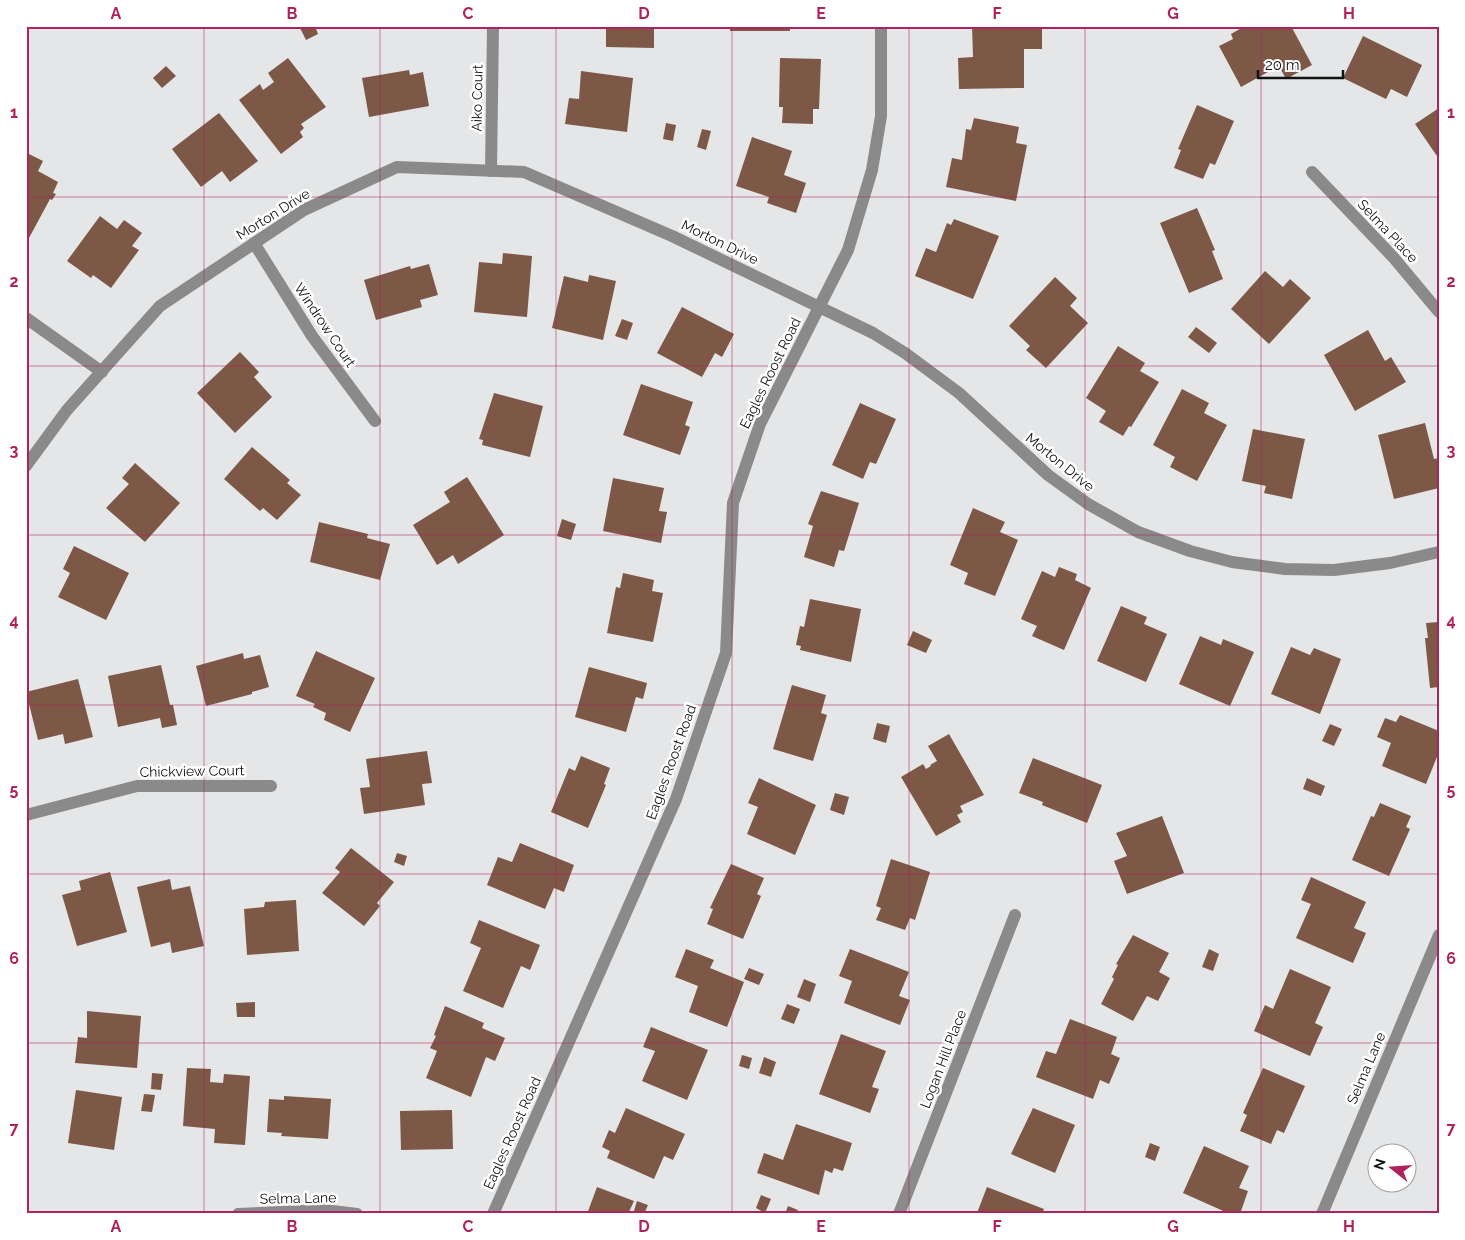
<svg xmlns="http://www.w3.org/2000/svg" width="1465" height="1240" font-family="Raleway,sans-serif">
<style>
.building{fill:#7e5847}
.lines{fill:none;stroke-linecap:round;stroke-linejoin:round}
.street{stroke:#8b8a8a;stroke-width:12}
.grid{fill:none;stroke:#af225c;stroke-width:1;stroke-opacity:0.55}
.labels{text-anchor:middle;stroke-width:5;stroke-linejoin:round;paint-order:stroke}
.street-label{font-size:14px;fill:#121313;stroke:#fff}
.neatline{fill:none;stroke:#af225c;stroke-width:2}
.grid-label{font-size:16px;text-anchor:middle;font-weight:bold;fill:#af225c}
</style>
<rect width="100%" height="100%" fill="#e5e6e7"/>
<g class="building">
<path d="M 302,26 L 315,26 L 318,34 L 306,40 L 300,28 Z"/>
<path d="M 606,26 L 654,26 L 654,48 L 606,47 Z"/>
<rect x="730" y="26" width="60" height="5"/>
<path d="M 972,26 L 1042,26 L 1042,49 L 1024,49 L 1024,88 L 959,89 L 958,58 L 973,57 Z"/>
<path d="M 1245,26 L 1291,26 L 1312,65 L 1286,79 L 1279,66 L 1241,87 L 1219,46 L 1233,39 L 1231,34 Z"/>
<path d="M 1363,36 L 1422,65 L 1407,97 L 1391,89 L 1386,99 L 1343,78 Z"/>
<path d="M 288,58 L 326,107 L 301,124 L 304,128 L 300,132 L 303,137 L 281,154 L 239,100 L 260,84 L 263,90 L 274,82 L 268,73 Z"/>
<path d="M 780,58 L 821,59 L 819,109 L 813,109 L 813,124 L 782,123 L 783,107 L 779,107 Z"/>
<path d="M 166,66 L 176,76 L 162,88 L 153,78 Z"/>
<path d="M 409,70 L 410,75 L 423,72 L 429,106 L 369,117 L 362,78 Z"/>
<path d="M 581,71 L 633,78 L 627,132 L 565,124 L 569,98 L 579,99 Z"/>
<path d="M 1197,105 L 1234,121 L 1215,165 L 1210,163 L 1203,179 L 1174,168 L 1181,150 L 1178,149 Z"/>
<path d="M 1439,108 L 1439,159 L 1415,124 Z"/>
<path d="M 219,113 L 258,161 L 230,182 L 222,171 L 201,187 L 172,149 Z"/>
<path d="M 974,118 L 1019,127 L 1016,143 L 1027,145 L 1016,201 L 946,187 L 952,158 L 962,160 L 966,129 L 971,130 Z"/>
<path d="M 666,123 L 676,125 L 673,141 L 663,139 Z"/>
<path d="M 702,129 L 711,131 L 706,150 L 697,147 Z"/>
<path d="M 752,137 L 792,151 L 784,175 L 806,183 L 796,213 L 767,203 L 769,197 L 736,186 Z"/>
<path d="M 29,154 L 43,161 L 38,171 L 58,182 L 53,193 L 56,194 L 52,200 L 50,199 L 29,238 L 26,237 L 26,159 Z"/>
<path d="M 1197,208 L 1215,250 L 1212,251 L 1223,279 L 1189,293 L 1160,223 Z"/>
<path d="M 100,216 L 117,229 L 124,220 L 142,233 L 132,246 L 139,250 L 111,288 L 93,275 L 91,278 L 67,261 Z"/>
<path d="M 954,219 L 999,236 L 973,299 L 915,276 L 926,248 L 936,252 L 947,223 L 951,225 Z"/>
<path d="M 503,253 L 532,256 L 527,317 L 474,312 L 479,262 L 502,264 Z"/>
<path d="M 429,264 L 438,295 L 420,300 L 422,307 L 376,320 L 364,280 L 410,266 L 411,269 Z"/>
<path d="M 1265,271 L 1283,287 L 1290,279 L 1311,298 L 1269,344 L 1231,309 Z"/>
<path d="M 589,275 L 616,281 L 603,340 L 552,328 L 564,276 L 588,282 Z"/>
<path d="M 1055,277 L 1077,298 L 1070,306 L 1088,323 L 1046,368 L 1026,350 L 1030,346 L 1009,326 Z"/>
<path d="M 682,307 L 734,334 L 722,357 L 715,353 L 702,377 L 657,353 Z"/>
<path d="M 622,319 L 633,323 L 627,340 L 615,336 Z"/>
<path d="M 1196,327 L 1217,343 L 1209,353 L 1188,337 Z"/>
<path d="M 1368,330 L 1385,361 L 1391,357 L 1406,382 L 1355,411 L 1324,355 Z"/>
<path d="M 1118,346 L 1145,363 L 1140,371 L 1159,382 L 1131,427 L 1129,426 L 1123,436 L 1099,422 L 1106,411 L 1086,398 Z"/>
<path d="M 240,352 L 259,372 L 254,377 L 272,397 L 235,433 L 197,393 Z"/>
<path d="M 641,384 L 693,402 L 685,425 L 690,427 L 680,455 L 623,435 Z"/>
<path d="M 1182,389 L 1209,403 L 1204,413 L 1227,425 L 1197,481 L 1170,467 L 1175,457 L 1153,445 Z"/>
<path d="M 494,393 L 543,406 L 530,457 L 482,445 L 483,440 L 479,439 Z"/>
<path d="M 860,403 L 896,419 L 876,464 L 870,462 L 863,479 L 832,465 Z"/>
<path d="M 1425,423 L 1434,459 L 1439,458 L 1439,488 L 1394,499 L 1378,435 Z"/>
<path d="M 1253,429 L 1305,439 L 1292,499 L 1264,493 L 1266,486 L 1242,481 Z"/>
<path d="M 252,447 L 290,480 L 287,483 L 301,495 L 277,520 L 263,508 L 260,511 L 224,479 Z"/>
<path d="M 135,463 L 180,503 L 145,542 L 106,508 L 129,484 L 122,478 Z"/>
<path d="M 467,477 L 504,535 L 458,564 L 453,555 L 437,565 L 413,525 L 450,502 L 444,492 Z"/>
<path d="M 613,478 L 664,488 L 659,511 L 667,512 L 661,543 L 603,531 Z"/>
<path d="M 821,491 L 859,503 L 844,551 L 839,550 L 834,567 L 804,557 L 813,526 L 808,524 Z"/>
<path d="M 973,508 L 1005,522 L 1000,532 L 1018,540 L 995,596 L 964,584 L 968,573 L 950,565 Z"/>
<path d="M 562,519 L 576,524 L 571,540 L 557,536 Z"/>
<path d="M 319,522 L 368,534 L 367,538 L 390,544 L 380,580 L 310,562 Z"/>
<path d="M 74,546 L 129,573 L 106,620 L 58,597 L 70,573 L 63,569 Z"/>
<path d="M 1059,567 L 1077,574 L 1075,580 L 1091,588 L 1064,650 L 1032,636 L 1037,626 L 1021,619 L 1042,571 L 1055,577 Z"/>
<path d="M 623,573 L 654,580 L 652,591 L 663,593 L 653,642 L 607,633 L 616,587 L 620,588 Z"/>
<path d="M 810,599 L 861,609 L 851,662 L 800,650 L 801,646 L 796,645 L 800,626 L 804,627 Z"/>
<path d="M 1121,606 L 1147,617 L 1144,624 L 1167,634 L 1146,682 L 1097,661 Z"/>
<path d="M 1439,622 L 1439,687 L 1430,688 L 1425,638 L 1428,638 L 1426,623 Z"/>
<path d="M 913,631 L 932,640 L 926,653 L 907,645 Z"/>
<path d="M 1200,636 L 1221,645 L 1223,639 L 1254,652 L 1230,706 L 1179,684 Z"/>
<path d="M 1291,647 L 1310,655 L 1314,648 L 1341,659 L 1320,714 L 1271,694 Z"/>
<path d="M 316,651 L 375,678 L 350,732 L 324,720 L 326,713 L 313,707 L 315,704 L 296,696 Z"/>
<path d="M 243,653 L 244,659 L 260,655 L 269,687 L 252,692 L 252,694 L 206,706 L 196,666 Z"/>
<path d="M 161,665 L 170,705 L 173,705 L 177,725 L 162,728 L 160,718 L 118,727 L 108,676 Z"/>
<path d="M 589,667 L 647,683 L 643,699 L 636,697 L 626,732 L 575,717 Z"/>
<path d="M 78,679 L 93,737 L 65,744 L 63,734 L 38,740 L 26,692 Z"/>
<path d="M 792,685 L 826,695 L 821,713 L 827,715 L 813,761 L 773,749 Z"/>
<path d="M 1400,715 L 1439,731 L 1439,752 L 1426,784 L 1382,766 L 1391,743 L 1377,737 L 1385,718 L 1396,722 Z"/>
<path d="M 877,723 L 890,726 L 886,743 L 873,739 Z"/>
<path d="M 1330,724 L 1342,729 L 1334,746 L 1322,741 Z"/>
<path d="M 949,734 L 984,795 L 960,806 L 963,812 L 957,815 L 961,822 L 936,836 L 901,777 L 923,764 L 926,769 L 931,766 L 930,765 L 937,761 L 928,746 Z"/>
<path d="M 427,751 L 432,783 L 422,784 L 425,805 L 364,814 L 360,788 L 370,787 L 366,759 Z"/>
<path d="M 581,756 L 610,768 L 604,784 L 606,785 L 588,828 L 551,812 L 569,768 L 575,771 Z"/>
<path d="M 1033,758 L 1102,785 L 1087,823 L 1042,805 L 1043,802 L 1019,793 Z"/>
<path d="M 759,778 L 816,805 L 795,855 L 747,834 L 758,807 L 748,803 Z"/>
<path d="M 1307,778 L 1325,786 L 1321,796 L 1303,789 Z"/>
<path d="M 835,793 L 849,797 L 844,815 L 830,810 Z"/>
<path d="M 1380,803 L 1411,816 L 1406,827 L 1410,829 L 1389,876 L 1352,860 L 1371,816 L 1374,817 Z"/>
<path d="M 1162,816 L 1184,873 L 1127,894 L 1114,861 L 1127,856 L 1116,833 Z"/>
<path d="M 520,843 L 574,865 L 564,892 L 554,888 L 545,909 L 487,885 L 498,857 L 512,862 Z"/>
<path d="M 351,848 L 394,882 L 377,903 L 380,906 L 364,926 L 322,893 L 340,872 L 335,868 Z"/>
<path d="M 397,853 L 407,856 L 404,866 L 394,862 Z"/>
<path d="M 891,859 L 930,872 L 915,920 L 910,918 L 905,930 L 876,920 L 881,908 L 876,906 Z"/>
<path d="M 731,864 L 764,878 L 757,894 L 761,896 L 743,939 L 707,924 L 713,909 L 710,908 Z"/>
<path d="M 110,872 L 127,932 L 77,946 L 62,895 L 81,890 L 79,881 Z"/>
<path d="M 1311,877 L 1366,902 L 1354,928 L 1366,933 L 1353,963 L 1296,938 L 1311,904 L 1301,900 Z"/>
<path d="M 170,879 L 172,890 L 190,886 L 204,946 L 172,953 L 170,942 L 151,947 L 137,887 Z"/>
<path d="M 296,900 L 299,951 L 247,955 L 244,909 L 264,907 L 265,902 Z"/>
<path d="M 479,920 L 540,945 L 530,970 L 521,966 L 503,1008 L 463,991 L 481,948 L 470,943 Z"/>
<path d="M 1133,935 L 1169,953 L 1159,972 L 1170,978 L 1158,1001 L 1147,996 L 1133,1021 L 1101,1004 L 1114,979 L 1112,977 L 1118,965 L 1116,964 Z"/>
<path d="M 686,949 L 714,960 L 710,968 L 744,982 L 727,1027 L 689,1012 L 698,986 L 675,977 Z"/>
<path d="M 850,949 L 909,972 L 899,996 L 910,1000 L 900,1025 L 844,1003 L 852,981 L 839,976 Z"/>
<path d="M 1209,949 L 1219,954 L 1213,971 L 1202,967 Z"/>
<path d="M 749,968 L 764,974 L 759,985 L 744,979 Z"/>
<path d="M 1290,969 L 1331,987 L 1315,1023 L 1323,1027 L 1310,1056 L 1254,1031 L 1265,1005 L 1273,1009 Z"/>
<path d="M 804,979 L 816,984 L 810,1002 L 797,997 Z"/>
<path d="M 255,1002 L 255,1017 L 237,1017 L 236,1003 Z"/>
<path d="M 787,1004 L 800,1009 L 794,1024 L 781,1019 Z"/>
<path d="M 445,1006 L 484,1023 L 482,1028 L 505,1038 L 495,1061 L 486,1057 L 471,1097 L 426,1078 L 437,1051 L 430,1048 L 436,1036 L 434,1035 Z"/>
<path d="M 87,1011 L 141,1016 L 137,1068 L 75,1063 L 78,1037 L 87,1038 Z"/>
<path d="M 1070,1019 L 1117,1037 L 1111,1054 L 1120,1058 L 1109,1084 L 1100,1080 L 1093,1099 L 1036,1077 L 1046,1051 L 1056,1054 Z"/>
<path d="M 651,1027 L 708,1050 L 687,1100 L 642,1081 L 655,1051 L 643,1047 Z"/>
<path d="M 841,1034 L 886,1051 L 872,1087 L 879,1089 L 870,1113 L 819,1094 Z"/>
<path d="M 742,1055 L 752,1058 L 749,1069 L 739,1066 Z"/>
<path d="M 764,1057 L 776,1062 L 771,1077 L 759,1073 Z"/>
<path d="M 187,1068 L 211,1069 L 210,1082 L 223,1083 L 224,1074 L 250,1076 L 245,1145 L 214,1143 L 215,1129 L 183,1126 Z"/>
<path d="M 1263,1068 L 1305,1086 L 1284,1133 L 1277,1130 L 1271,1144 L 1240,1131 L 1247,1115 L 1243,1113 Z"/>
<path d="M 152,1073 L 163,1074 L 161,1090 L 151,1089 Z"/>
<path d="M 76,1090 L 122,1097 L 114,1150 L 68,1143 Z"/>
<path d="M 144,1094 L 155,1095 L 152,1112 L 141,1111 Z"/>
<path d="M 284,1096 L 331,1099 L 328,1139 L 281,1136 L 282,1133 L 267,1132 L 269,1099 L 284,1100 Z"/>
<path d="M 626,1108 L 685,1134 L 673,1160 L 664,1156 L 654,1179 L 607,1158 L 610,1151 L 602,1147 L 609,1130 L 615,1133 Z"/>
<path d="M 1033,1108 L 1075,1125 L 1055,1173 L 1011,1154 Z"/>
<path d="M 452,1110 L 453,1149 L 401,1150 L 400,1111 Z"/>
<path d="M 796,1124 L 852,1143 L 843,1171 L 834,1168 L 832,1173 L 825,1170 L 819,1195 L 757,1173 L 764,1153 L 783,1160 Z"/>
<path d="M 1150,1143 L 1160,1147 L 1155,1161 L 1145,1157 Z"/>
<path d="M 1204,1146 L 1249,1166 L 1239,1188 L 1248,1191 L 1240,1214 L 1230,1214 L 1183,1193 Z"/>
<path d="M 597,1187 L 634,1201 L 628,1214 L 587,1214 Z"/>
<path d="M 987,1187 L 1044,1209 L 1042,1214 L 977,1213 Z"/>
<path d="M 761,1195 L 771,1199 L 765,1213 L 756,1208 Z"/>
<path d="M 637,1201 L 648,1205 L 644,1214 L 633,1214 Z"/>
<path d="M 788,1206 L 798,1210 L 796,1214 L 785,1214 Z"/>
</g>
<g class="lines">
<g class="street">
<path d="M 491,171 L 493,26"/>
<path d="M 1312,172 L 1393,257 L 1439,312"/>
<path d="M 254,243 L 312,336 L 375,421"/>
<path d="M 26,318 L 102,372"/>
<path d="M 26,466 L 67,410 L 160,306 L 304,210 L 397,167 L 524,172 L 672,236 L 873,333 L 905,353 L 959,393 L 1048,475 L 1088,504 L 1138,532 L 1190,551 L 1232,562 L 1285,569 L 1334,570 L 1390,563 L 1439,552"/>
<path d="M 26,815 L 137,786 L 271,786"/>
<path d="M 238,1214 L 324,1210 L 357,1214"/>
<path d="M 493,1214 L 676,799 L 726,653 L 733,503 L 760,424 L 848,250 L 872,170 L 881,116 L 881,26"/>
<path d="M 899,1214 L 1015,915"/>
<path d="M 1322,1214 L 1439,935"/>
</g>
</g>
<path class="grid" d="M 204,26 L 204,1214M 380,26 L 380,1214M 556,26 L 556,1214M 732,26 L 732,1214M 909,26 L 909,1214M 1085,26 L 1085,1214M 1261,26 L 1261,1214M 26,197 L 1439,197M 26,366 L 1439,366M 26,535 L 1439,535M 26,705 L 1439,705M 26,874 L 1439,874M 26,1043 L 1439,1043"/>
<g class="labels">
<g class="street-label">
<text transform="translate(477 98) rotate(-89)" y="5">Aiko Court</text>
<text transform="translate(273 214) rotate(-32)" y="5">Morton Drive</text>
<text transform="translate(1388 231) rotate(47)" y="5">Selma Place</text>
<text transform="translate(720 242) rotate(26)" y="5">Morton Drive</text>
<text transform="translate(325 325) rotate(56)" y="5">Windrow Court</text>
<text transform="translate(770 373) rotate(-64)" y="5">Eagles Roost Road</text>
<text transform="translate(1060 462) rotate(39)" y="5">Morton Drive</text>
<text transform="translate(671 762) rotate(-70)" y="5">Eagles Roost Road</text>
<text transform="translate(192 771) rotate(-1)" y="5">Chickview Court</text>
<text transform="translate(943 1059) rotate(-69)" y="5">Logan Hill Place</text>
<text transform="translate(1366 1068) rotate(-67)" y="5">Selma Lane</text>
<text transform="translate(512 1133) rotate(-66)" y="5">Eagles Roost Road</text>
<text transform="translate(298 1198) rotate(-1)" y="5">Selma Lane</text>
</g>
</g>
<rect width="1465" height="1240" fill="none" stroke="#ffffff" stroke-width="55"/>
<g transform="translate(1392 1168) rotate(287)"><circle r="24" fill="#ffffff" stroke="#a0a1a1"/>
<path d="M0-4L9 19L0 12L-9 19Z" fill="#af225c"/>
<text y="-8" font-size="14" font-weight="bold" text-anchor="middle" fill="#121313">N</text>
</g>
<path d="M1258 70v8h85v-8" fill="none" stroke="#121313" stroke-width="2.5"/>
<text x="1265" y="70" font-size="15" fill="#121313" stroke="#ffffff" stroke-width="4" paint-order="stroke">20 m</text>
<rect x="28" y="28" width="1410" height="1184" class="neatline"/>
<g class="grid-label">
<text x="116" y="19">A</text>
<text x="292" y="19">B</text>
<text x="468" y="19">C</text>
<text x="644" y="19">D</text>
<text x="821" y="19">E</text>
<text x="997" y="19">F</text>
<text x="1173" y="19">G</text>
<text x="1349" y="19">H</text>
<text x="14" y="118">1</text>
<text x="1451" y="118">1</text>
<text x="14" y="287">2</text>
<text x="1451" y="287">2</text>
<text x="14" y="456">3</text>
<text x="1451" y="456">3</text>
<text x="14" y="626">4</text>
<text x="1451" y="626">4</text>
<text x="14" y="795">5</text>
<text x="1451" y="795">5</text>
<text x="14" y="964">6</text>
<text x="1451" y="964">6</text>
<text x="14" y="1134">7</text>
<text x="1451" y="1134">7</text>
<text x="116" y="1232">A</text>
<text x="292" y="1232">B</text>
<text x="468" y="1232">C</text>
<text x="644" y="1232">D</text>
<text x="821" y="1232">E</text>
<text x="997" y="1232">F</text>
<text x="1173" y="1232">G</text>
<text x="1349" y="1232">H</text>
</g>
</svg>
